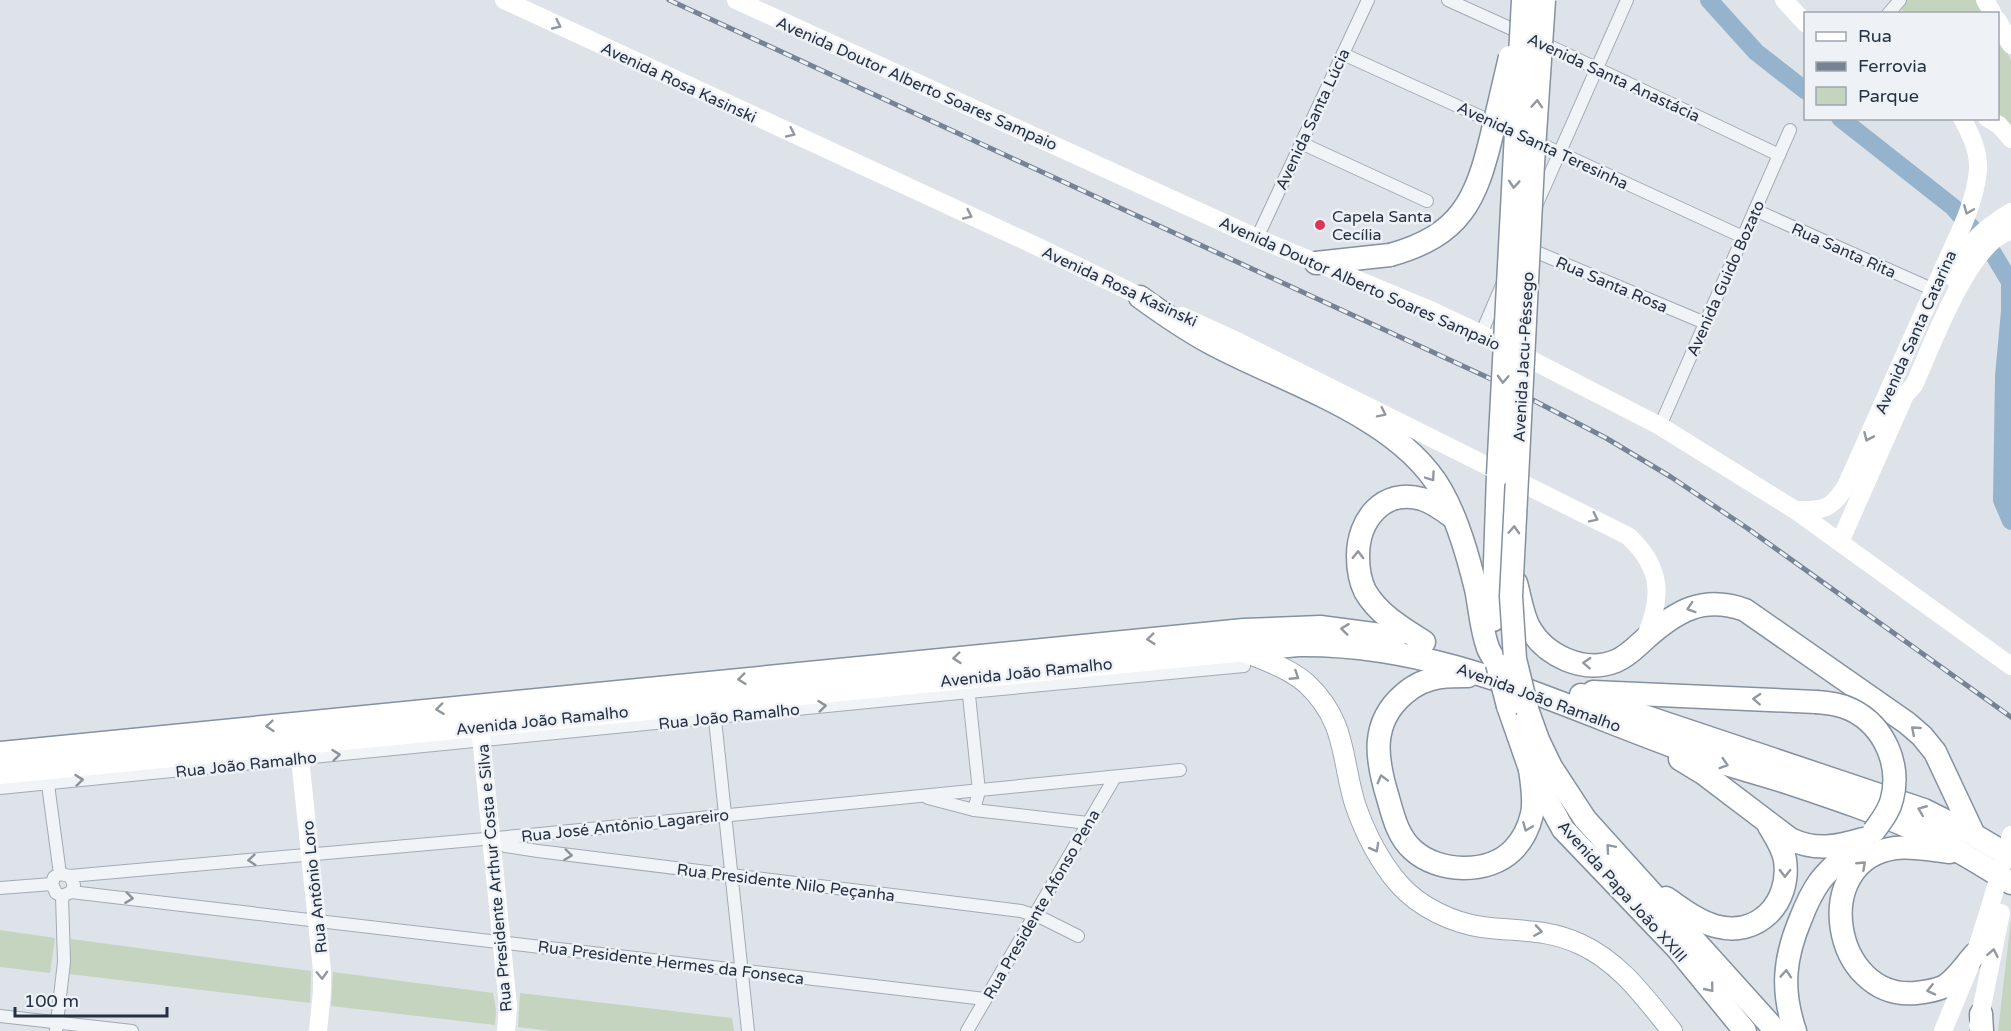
<svg xmlns="http://www.w3.org/2000/svg" width="2011" height="1031" font-family="'Varela Round',sans-serif">
<style>
.green{fill:#c5d4be}
.lines{fill:none;stroke-linecap:round;stroke-linejoin:round}
.river{stroke:#95b3cd;stroke-width:18}
.street-casing{stroke:#a3aab4;stroke-width:14}
.primary-casing{stroke:#9ca8b6;stroke-width:22}
.highway-casing{stroke:#8491a1;stroke-width:25}
.street{stroke:#f1f4f7;stroke-width:12}
.secondary{stroke:#fff;stroke-width:18}
.primary{stroke:#fff;stroke-width:20}
.highway{stroke:#fff;stroke-width:22}
.rail-casing{stroke:#768395;stroke-width:5}
.rail{stroke:#eef2f7;stroke-width:3;stroke-dasharray:9;stroke-linecap:butt}
.highway-bridge-casing{stroke:#8491a1;stroke-width:25;stroke-linecap:butt}
.secondary-bridge{stroke:#fff;stroke-width:18}
.highway-bridge{stroke:#fff;stroke-width:22}
.oneway{stroke:#9298a0}
.oneway2{stroke:#8b929c}
.poi-dot{fill:#dc3556;stroke:#eef2f7;stroke-width:2}
.labels{text-anchor:middle;stroke-width:5;stroke-linejoin:round;paint-order:stroke}
.street-label{font-size:16px;fill:#253142;stroke:#eef2f7}
.poi-label{font-size:16px;fill:#253142;stroke:#eef2f7;text-anchor:start}
</style>
<rect width="100%" height="100%" fill="#dee3e9"/>
<g class="green">
<path d="M 1906,0 L 1978,0 L 1984,13 L 1908,13 L 1898,8 Z"/>
<path d="M 1999,45 L 2008,54 L 2011,60 L 2011,131 L 1998,114 L 1998,48 Z"/>
<path d="M 2011,919 L 2011,1031 L 1998,1031 Z"/>
<path d="M 0,930 L 55,938 L 50,973 L 0,967 Z"/>
<path d="M 71,939 L 311,971 L 310,1003 L 69,974 Z"/>
<path d="M 333,972 L 493,993 L 496,1010 L 495,1025 L 331,1006 Z"/>
<path d="M 520,993 L 732,1018 L 734,1031 L 550,1031 L 518,1027 Z"/>
</g>
<g class="lines">
<g class="river">
<path d="M 1709,0 L 1756,52 L 1806,91"/>
<path d="M 1840,118 L 1953,207 L 1991,250 L 2010,282 L 2010,311 L 2004,376 L 2002,500 L 2011,521"/>
</g>
<defs>
<g id="street">
<path d="M 1448,0 L 1523,34"/>
<path d="M 1888,14 L 1900,0"/>
<path d="M 1539,41 L 1779,155"/>
<path d="M 1343,54 L 1497,124"/>
<path d="M 1532,140 L 1743,237"/>
<path d="M 1301,143 L 1427,201"/>
<path d="M 1536,206 L 1627,0"/>
<path d="M 1755,210 L 1934,290"/>
<path d="M 1257,238 L 1368,0"/>
<path d="M 1527,248 L 1705,323"/>
<path d="M 1481,334 L 1502,285"/>
<path d="M 1660,426 L 1790,130"/>
<path d="M 968,686 L 979,791 L 974,810"/>
<path d="M 714,710 L 748,1031"/>
<path d="M 47,777 L 60,874"/>
<path d="M 0,788 L 969,692 L 1244,666"/>
<path d="M 928,798 L 974,810 L 1088,823"/>
<path d="M 492,838 L 505,846 L 538,851 L 1021,911 L 1042,918 L 1078,936"/>
<path d="M 70,876 L 74,885 L 71,892 L 62,896 L 56,893 L 52,884 L 54,877 L 60,874 L 70,876 L 540,834 L 1180,770"/>
<path d="M 0,888 L 52,884"/>
<path d="M 71,892 L 985,999"/>
<path d="M 0,1016 L 132,1031"/>
<path d="M 56,1031 L 64,962 L 62,896"/>
<path d="M 967,1031 L 1115,777"/>
</g>
<path id="primary" d="M 1242,651 C 1264,660 1289,668 1307,684 C 1347,722 1341,758 1355,804 C 1365,833 1379,861 1399,884 C 1419,907 1453,923 1482,927 C 1519,932 1545,928 1580,944 C 1620,962 1645,998 1672,1031"/>
<g id="highway">
<path d="M 1316,263 L 1390,255"/>
<path d="M 1140,297 C 1162,313 1185,329 1209,342 C 1282,382 1398,415 1441,490 C 1458,520 1468,556 1476,589 C 1480,608 1481,629 1488,648 C 1490,653 1494,659 1497,664"/>
<path d="M 1516,583 C 1520,597 1522,614 1529,627 C 1545,656 1584,674 1616,661 C 1628,656 1636,647 1645,639 C 1676,611 1703,595 1745,610 L 1907,723 L 1922,736 L 1935,752 L 1974,835"/>
<path d="M 1493,620 L 1498,475"/>
<path d="M 1424,642 C 1402,628 1378,614 1365,591 C 1360,581 1358,567 1358,556 C 1358,520 1383,488 1422,499 C 1434,503 1443,510 1454,518"/>
<path d="M 1468,676 C 1460,676 1450,676 1441,677 C 1428,679 1414,685 1404,694 C 1370,723 1376,759 1388,798 C 1393,816 1398,837 1413,850 C 1438,873 1488,875 1513,850 C 1522,841 1529,827 1532,814 C 1535,800 1532,784 1530,769"/>
<path d="M 1593,692 L 1816,702"/>
<path d="M 1581,695 L 1924,810 L 1974,835 L 2011,857"/>
<path d="M 1508,706 L 1530,769 L 1563,829 L 1677,948 L 1745,1031"/>
<path d="M 1528,712 L 1538,740 L 1551,767 L 1585,819 L 1776,1031"/>
<path d="M 0,753 L 1244,630 L 1320,627 L 1396,637"/>
<path d="M 1680,759 L 1703,773 L 1790,839 C 1816,851 1836,847 1863,839"/>
<path d="M 0,773 L 1298,645 C 1441,643 1558,705 1689,752 C 1722,764 1755,772 1789,783 C 1831,797 1879,813 1920,832 C 1952,846 1982,865 2011,883"/>
<path d="M 1950,852 C 1932,850 1913,846 1895,848 C 1809,860 1832,1001 1916,993 C 1925,992 1934,991 1943,987 C 1955,981 1965,965 1975,954"/>
<path d="M 1666,898 C 1681,908 1697,921 1715,926 C 1758,938 1791,903 1785,860 C 1783,848 1775,836 1769,826"/>
<path d="M 1981,1014 L 1982,1031"/>
<path d="M 1795,1031 C 1781,990 1784,958 1801,918 C 1806,905 1812,892 1820,881 C 1832,866 1846,854 1860,842"/>
</g>
</defs>
<use href="#street" class="street-casing"/>
<use href="#primary" class="primary-casing"/>
<use href="#highway" class="highway-casing"/>
<use href="#street" class="street"/>
<g class="secondary">
<path d="M 504,0 L 1034,245 L 1152,302"/>
<path d="M 736,0 L 1257,238 L 1428,309 L 1481,334 L 1660,426 L 1795,510 L 2011,666"/>
<path d="M 1784,0 L 1806,24"/>
<path d="M 1985,0 L 1993,14"/>
<path d="M 1998,21 L 2011,45"/>
<path d="M 1987,118 L 1999,125 L 2011,139"/>
<path d="M 1953,278 C 1970,242 1977,233 2011,212"/>
<path d="M 1182,316 L 1239,342 L 1628,536 C 1662,567 1663,597 1645,638"/>
<path d="M 1795,510 C 1823,511 1831,510 1846,486 C 1878,414 1911,341 1943,269 C 1957,237 1975,205 1978,170 C 1979,151 1971,135 1962,118"/>
<path d="M 1840,542 L 1905,395 L 1914,385 C 1932,346 1969,241 2011,231"/>
<path d="M 480,726 L 508,1006 L 506,1031"/>
<path d="M 305,743 L 300,758 L 322,970 L 322,992 L 318,1031"/>
<path d="M 1978,1026 L 2001,913"/>
<path d="M 1943,1031 L 1975,954 L 1989,910"/>
</g>
<use href="#primary" class="primary"/>
<use href="#highway" class="highway"/>
<defs>
<path id="rail" d="M 669,0 L 1502,384 L 1606,438 L 1671,477 L 1747,528 L 2011,717"/>
</defs>
<use href="#rail" class="rail-casing"/>
<use href="#rail" class="rail"/>
<defs>
<g id="highway-bridge">
<path d="M 1390,255 C 1461,235 1476,201 1492,134 C 1498,108 1504,83 1510,57"/>
<path d="M 1498,475 L 1523,0"/>
<path d="M 1497,664 L 1508,706"/>
<path d="M 1816,702 C 1828,703 1840,704 1852,710 C 1884,726 1901,764 1892,799 C 1889,812 1881,821 1874,831"/>
<path d="M 1528,712 L 1515,659 L 1511,596 L 1533,164 L 1544,0"/>
</g>
</defs>
<use href="#highway-bridge" class="highway-bridge-casing"/>
<path class="secondary-bridge" d="M 1989,910 L 2011,835"/>
<use href="#highway-bridge" class="highway-bridge"/>
</g>
<defs><path id="oneway-chevron" d="M-2-3.5L2.5 0L-2 3.5" fill="none" stroke-width="1.6" stroke-linecap="round" stroke-linejoin="round" transform="scale(1.5)"/></defs>
<g class="oneway">
<use href="#oneway-chevron" transform="translate(557 25) rotate(25)"/>
<use href="#oneway-chevron" transform="translate(1537 104) rotate(-86)"/>
<use href="#oneway-chevron" transform="translate(791 133) rotate(25)"/>
<use href="#oneway-chevron" transform="translate(1514 184) rotate(94)"/>
<use href="#oneway-chevron" transform="translate(1968 210) rotate(112)"/>
<use href="#oneway-chevron" transform="translate(968 215) rotate(25)"/>
<use href="#oneway-chevron" transform="translate(1503 379) rotate(93)"/>
<use href="#oneway-chevron" transform="translate(1382 413) rotate(26)"/>
<use href="#oneway-chevron" transform="translate(1868 437) rotate(114)"/>
<use href="#oneway-chevron" transform="translate(1431 477) rotate(55)"/>
<use href="#oneway-chevron" transform="translate(1594 518) rotate(26)"/>
<use href="#oneway-chevron" transform="translate(1514 530) rotate(-87)"/>
<use href="#oneway-chevron" transform="translate(1358 555) rotate(-89)"/>
<use href="#oneway-chevron" transform="translate(1691 608) rotate(162)"/>
<use href="#oneway-chevron" transform="translate(1345 629) rotate(-173)"/>
<use href="#oneway-chevron" transform="translate(1151 639) rotate(174)"/>
<use href="#oneway-chevron" transform="translate(957 658) rotate(174)"/>
<use href="#oneway-chevron" transform="translate(1587 663) rotate(-177)"/>
<use href="#oneway-chevron" transform="translate(1295 676) rotate(33)"/>
<use href="#oneway-chevron" transform="translate(742 679) rotate(174)"/>
<use href="#oneway-chevron" transform="translate(1757 699) rotate(-177)"/>
<use href="#oneway-chevron" transform="translate(440 709) rotate(173)"/>
<use href="#oneway-chevron" transform="translate(270 726) rotate(175)"/>
<use href="#oneway-chevron" transform="translate(1915 730) rotate(-139)"/>
<use href="#oneway-chevron" transform="translate(1724 764) rotate(17)"/>
<use href="#oneway-chevron" transform="translate(1382 779) rotate(-105)"/>
<use href="#oneway-chevron" transform="translate(1922 810) rotate(-158)"/>
<use href="#oneway-chevron" transform="translate(1527 827) rotate(112)"/>
<use href="#oneway-chevron" transform="translate(1375 848) rotate(61)"/>
<use href="#oneway-chevron" transform="translate(1610 848) rotate(-131)"/>
<use href="#oneway-chevron" transform="translate(1862 865) rotate(-43)"/>
<use href="#oneway-chevron" transform="translate(1785 873) rotate(91)"/>
<use href="#oneway-chevron" transform="translate(1538 931) rotate(9)"/>
<use href="#oneway-chevron" transform="translate(1993 953) rotate(-79)"/>
<use href="#oneway-chevron" transform="translate(1786 974) rotate(-86)"/>
<use href="#oneway-chevron" transform="translate(322 975) rotate(88)"/>
<use href="#oneway-chevron" transform="translate(1710 988) rotate(51)"/>
<use href="#oneway-chevron" transform="translate(1931 990) rotate(167)"/>
</g>
<g class="oneway2">
<use href="#oneway-chevron" transform="translate(822 706) rotate(-6)"/>
<use href="#oneway-chevron" transform="translate(336 755) rotate(-6)"/>
<use href="#oneway-chevron" transform="translate(79 780) rotate(-6)"/>
<use href="#oneway-chevron" transform="translate(568 855) rotate(7)"/>
<use href="#oneway-chevron" transform="translate(252 860) rotate(175)"/>
<use href="#oneway-chevron" transform="translate(129 898) rotate(7)"/>
</g>
<circle class="poi-dot" cx="1320" cy="225" r="6"/>
<g class="labels">
<g class="street-label">
<text transform="translate(1614 77) rotate(25)" y="6">Avenida Santa Anastácia</text>
<text transform="translate(679 82) rotate(25)" y="6">Avenida Rosa Kasinski</text>
<text transform="translate(917 83) rotate(24)" y="6">Avenida Doutor Alberto Soares Sampaio</text>
<text transform="translate(1312 119) rotate(-65)" y="6">Avenida Santa Lúcia</text>
<text transform="translate(1543 145) rotate(25)" y="6">Avenida Santa Teresinha</text>
<text transform="translate(1844 250) rotate(24)" y="6">Rua Santa Rita</text>
<text transform="translate(1725 278) rotate(-66)" y="6">Avenida Guido Bozato</text>
<text transform="translate(1360 283) rotate(24)" y="6">Avenida Doutor Alberto Soares Sampaio</text>
<text transform="translate(1612 284) rotate(23)" y="6">Rua Santa Rosa</text>
<text transform="translate(1120 286) rotate(25)" y="6">Avenida Rosa Kasinski</text>
<text transform="translate(1915 332) rotate(-66)" y="6">Avenida Santa Catarina</text>
<text transform="translate(1523 357) rotate(-87)" y="6">Avenida Jacu-Pêssego</text>
<text transform="translate(1026 672) rotate(-6)" y="6">Avenida João Ramalho</text>
<text transform="translate(1539 697) rotate(20)" y="6">Avenida João Ramalho</text>
<text transform="translate(729 716) rotate(-6)" y="6">Rua João Ramalho</text>
<text transform="translate(542 720) rotate(-6)" y="6">Avenida João Ramalho</text>
<text transform="translate(246 764) rotate(-6)" y="6">Rua João Ramalho</text>
<text transform="translate(625 825) rotate(-6)" y="6">Rua José Antônio Lagareiro</text>
<text transform="translate(494 878) rotate(-95)" y="6">Rua Presidente Arthur Costa e Silva</text>
<text transform="translate(786 882) rotate(7)" y="6">Rua Presidente Nilo Peçanha</text>
<text transform="translate(314 887) rotate(-96)" y="6">Rua Antônio Loro</text>
<text transform="translate(1623 891) rotate(48)" y="6">Avenida Papa João XXIII</text>
<text transform="translate(1041 904) rotate(-60)" y="6">Rua Presidente Afonso Pena</text>
<text transform="translate(671 962) rotate(7)" y="6">Rua Presidente Hermes da Fonseca</text>
</g>
<g class="poi-label">
<text x="1332" y="222">Capela Santa<tspan x="1332" dy="18">Cecília</tspan></text>
</g>
</g>
<rect x="1804" y="12" width="195" height="108" fill="#eef2f7" stroke="#9ea5af" stroke-width="1.5"/>
<rect x="1816" y="32" width="30" height="9" fill="#ffffff" stroke="#9ea5af" stroke-width="1.5"/>
<text x="1858" y="42" font-size="18" fill="#253142">Rua</text>
<rect x="1816" y="62" width="30" height="9" fill="#768395" stroke="#9ea5af" stroke-width="1.5"/>
<text x="1858" y="72" font-size="18" fill="#253142">Ferrovia</text>
<rect x="1816" y="87" width="30" height="18" fill="#c5d4be" stroke="#9ea5af" stroke-width="1.5"/>
<text x="1858" y="102" font-size="18" fill="#253142">Parque</text>
<path d="M15 1007v9h152v-9" fill="none" stroke="#253142" stroke-width="3"/>
<text x="24" y="1007" font-size="18" fill="#253142" stroke="#eef2f7" stroke-width="4.5" paint-order="stroke">100 m</text>
</svg>
